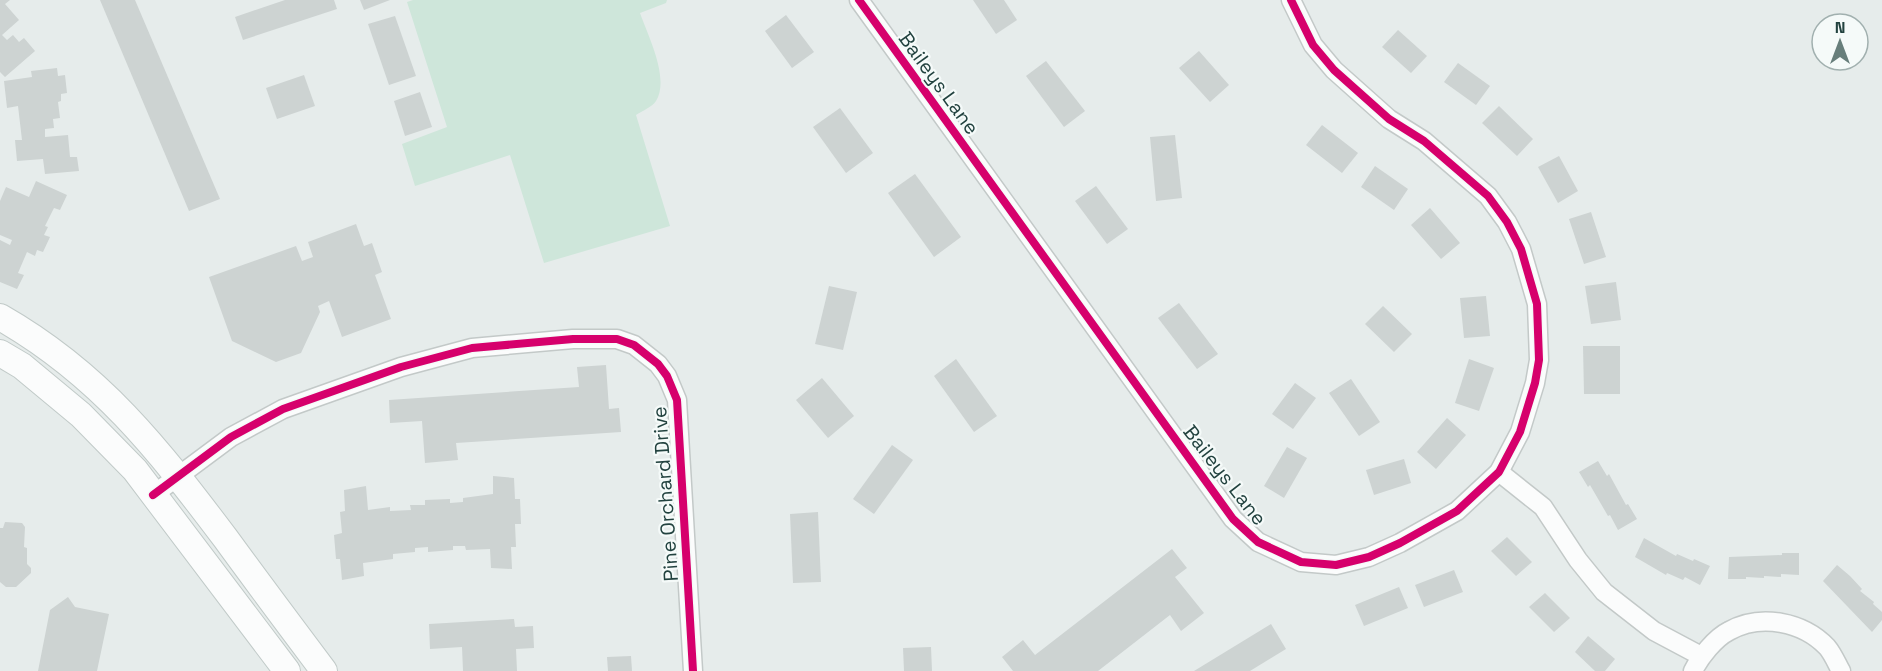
<svg xmlns="http://www.w3.org/2000/svg" width="1882" height="671" font-family="'Space Grotesk',sans-serif">
<style>
.green{fill:#cee6da}
.building{fill:#cdd3d2}
.lines{fill:none;stroke-linecap:round;stroke-linejoin:round}
.street-casing{stroke:#c3c9c8;stroke-width:21}
.secondary-casing{stroke:#c1cac8;stroke-width:28}
.street{stroke:#fbfcfc;stroke-width:18}
.secondary{stroke:#fbfcfc;stroke-width:26}
.cycleway-casing{stroke:#f5faf9;stroke-width:11}
.cycleway{stroke:#d6006c;stroke-width:8}
.labels{text-anchor:middle;stroke-width:4.5;stroke-linejoin:round;paint-order:stroke}
.street-label{font-size:20px;fill:#22423f;stroke:#f5faf9}
</style>
<rect width="100%" height="100%" fill="#e6eceb"/>
<path class="green" d="M 413,0 L 667,0 L 666,3 L 640,13 C 648,36 670,78 656,101 C 652,107 642,111 636,115 L 670,226 L 544,263 L 510,155 L 415,186 L 402,144 L 447,127 L 407,2 Z"/>
<g class="building">
<path d="M 0,0 L 10,0 L 5,4 L 19,20 L 2,35 L 7,40 L 13,35 L 19,42 L 24,38 L 35,51 L 5,77 L 0,72 Z"/>
<path d="M 100,0 L 135,0 L 220,199 L 189,211 Z"/>
<path d="M 285,0 L 334,0 L 337,9 L 243,40 L 235,17 Z"/>
<path d="M 360,0 L 390,0 L 364,10 Z"/>
<path d="M 973,0 L 1004,0 L 1017,20 L 996,34 Z"/>
<path d="M 786,15 L 814,52 L 792,68 L 765,31 Z"/>
<path d="M 395,16 L 416,76 L 389,85 L 368,24 Z"/>
<path d="M 1398,30 L 1427,56 L 1411,73 L 1382,47 Z"/>
<path d="M 1199,51 L 1229,85 L 1210,102 L 1179,68 Z"/>
<path d="M 1046,61 L 1085,111 L 1064,127 L 1026,76 Z"/>
<path d="M 1458,63 L 1490,86 L 1476,105 L 1444,82 Z"/>
<path d="M 57,68 L 58,76 L 65,75 L 67,93 L 61,94 L 61,101 L 58,102 L 60,118 L 53,119 L 54,128 L 45,129 L 45,137 L 68,135 L 70,157 L 77,157 L 79,171 L 45,174 L 43,159 L 17,161 L 15,140 L 22,140 L 18,106 L 7,108 L 4,81 L 32,77 L 31,71 Z"/>
<path d="M 304,75 L 315,106 L 277,119 L 266,88 Z"/>
<path d="M 420,92 L 432,127 L 405,136 L 394,101 Z"/>
<path d="M 1499,106 L 1533,139 L 1517,156 L 1482,123 Z"/>
<path d="M 840,108 L 873,153 L 846,173 L 813,127 Z"/>
<path d="M 1322,125 L 1358,153 L 1342,173 L 1306,145 Z"/>
<path d="M 1175,135 L 1182,198 L 1156,201 L 1150,137 Z"/>
<path d="M 1559,156 L 1578,191 L 1558,203 L 1538,167 Z"/>
<path d="M 1375,166 L 1408,189 L 1394,210 L 1361,187 Z"/>
<path d="M 915,174 L 961,237 L 934,257 L 888,193 Z"/>
<path d="M 36,181 L 67,195 L 60,210 L 54,208 L 45,226 L 48,227 L 44,235 L 50,237 L 43,252 L 37,250 L 35,256 L 27,252 L 18,273 L 24,275 L 17,289 L 0,282 L 0,240 L 10,245 L 12,240 L 0,235 L 0,201 L 6,187 L 29,197 Z"/>
<path d="M 1096,186 L 1128,229 L 1107,244 L 1075,201 Z"/>
<path d="M 1430,208 L 1460,243 L 1441,259 L 1411,225 Z"/>
<path d="M 1591,212 L 1606,257 L 1584,264 L 1569,219 Z"/>
<path d="M 356,224 L 364,246 L 372,243 L 382,272 L 375,275 L 391,319 L 342,337 L 329,301 L 318,306 L 320,312 L 301,353 L 276,362 L 232,341 L 209,277 L 296,246 L 302,261 L 313,257 L 308,242 Z"/>
<path d="M 1616,282 L 1621,320 L 1591,324 L 1585,286 Z"/>
<path d="M 829,286 L 857,292 L 843,350 L 815,344 Z"/>
<path d="M 1486,296 L 1490,336 L 1464,338 L 1460,298 Z"/>
<path d="M 1179,303 L 1218,354 L 1197,369 L 1158,318 Z"/>
<path d="M 1383,306 L 1412,334 L 1394,352 L 1365,324 Z"/>
<path d="M 1583,346 L 1620,346 L 1620,394 L 1584,394 Z"/>
<path d="M 956,359 L 997,416 L 974,432 L 934,376 Z"/>
<path d="M 1469,359 L 1494,368 L 1479,411 L 1455,403 Z"/>
<path d="M 606,365 L 609,409 L 619,408 L 621,432 L 456,443 L 458,460 L 425,463 L 422,421 L 390,423 L 389,400 L 579,387 L 577,367 Z"/>
<path d="M 822,378 L 854,416 L 828,438 L 796,400 Z"/>
<path d="M 1351,379 L 1380,422 L 1359,436 L 1329,393 Z"/>
<path d="M 1295,383 L 1316,398 L 1293,429 L 1272,414 Z"/>
<path d="M 1447,418 L 1466,435 L 1436,469 L 1417,452 Z"/>
<path d="M 892,445 L 913,460 L 874,514 L 853,499 Z"/>
<path d="M 1287,447 L 1307,458 L 1284,498 L 1264,486 Z"/>
<path d="M 1404,459 L 1411,483 L 1374,495 L 1366,470 Z"/>
<path d="M 1598,461 L 1607,476 L 1609,474 L 1626,505 L 1628,504 L 1637,519 L 1618,530 L 1610,515 L 1608,516 L 1590,485 L 1588,487 L 1579,472 Z"/>
<path d="M 493,476 L 514,478 L 515,499 L 520,499 L 521,524 L 515,524 L 516,547 L 511,547 L 512,569 L 491,568 L 490,549 L 466,550 L 465,546 L 453,546 L 453,550 L 428,552 L 428,547 L 415,548 L 415,552 L 393,554 L 393,559 L 363,563 L 364,576 L 342,580 L 340,559 L 336,559 L 334,535 L 342,533 L 340,512 L 345,511 L 344,490 L 366,486 L 368,510 L 390,507 L 390,511 L 411,510 L 410,505 L 425,505 L 425,500 L 450,499 L 450,503 L 463,502 L 463,498 L 493,494 Z"/>
<path d="M 818,512 L 821,582 L 793,583 L 790,514 Z"/>
<path d="M 5,522 L 22,523 L 25,527 L 24,547 L 27,548 L 27,564 L 31,568 L 31,573 L 16,587 L 6,587 L 0,582 L 0,528 L 3,528 Z"/>
<path d="M 1507,537 L 1532,562 L 1516,576 L 1491,551 Z"/>
<path d="M 1644,538 L 1676,556 L 1677,554 L 1693,561 L 1694,559 L 1710,566 L 1700,585 L 1685,577 L 1683,580 L 1667,573 L 1666,575 L 1635,557 Z"/>
<path d="M 1172,549 L 1187,568 L 1175,577 L 1204,613 L 1181,631 L 1170,615 L 1098,671 L 1013,671 L 1002,657 L 1023,640 L 1035,655 Z"/>
<path d="M 1782,553 L 1799,553 L 1799,575 L 1781,574 L 1781,577 L 1764,576 L 1764,578 L 1746,577 L 1746,579 L 1728,579 L 1729,557 L 1782,555 Z"/>
<path d="M 1837,565 L 1850,576 L 1862,589 L 1860,591 L 1874,602 L 1873,604 L 1882,612 L 1882,620 L 1872,632 L 1823,581 Z"/>
<path d="M 1454,570 L 1463,592 L 1424,607 L 1415,585 Z"/>
<path d="M 1399,587 L 1408,608 L 1364,626 L 1355,605 Z"/>
<path d="M 1545,593 L 1570,618 L 1554,632 L 1529,607 Z"/>
<path d="M 68,597 L 75,607 L 109,614 L 97,671 L 38,671 L 50,610 Z"/>
<path d="M 514,619 L 515,627 L 533,626 L 534,648 L 516,649 L 517,671 L 463,671 L 462,647 L 430,649 L 429,624 Z"/>
<path d="M 1271,624 L 1286,649 L 1250,671 L 1194,671 Z"/>
<path d="M 1588,636 L 1615,659 L 1605,671 L 1595,671 L 1575,652 Z"/>
<path d="M 931,647 L 932,671 L 904,671 L 903,648 Z"/>
<path d="M 631,656 L 632,671 L 608,671 L 607,657 Z"/>
</g>
<g class="lines">
<defs>
<g id="street">
<path d="M 859,0 L 1233,519 L 1258,542 L 1301,562 L 1336,565 L 1369,557 L 1400,543 L 1457,511 L 1499,472 L 1520,432 L 1535,383 L 1539,360 L 1537,304 L 1521,249 L 1507,222 L 1488,196 L 1424,141 L 1389,119 L 1334,70 L 1313,45 L 1291,0"/>
<path d="M 1499,472 L 1543,507 L 1578,560 L 1604,592 L 1654,631 L 1701,656"/>
<path d="M 153,495 L 231,437 L 283,409 L 401,367 L 472,348 L 573,339 L 617,339 L 634,345 L 658,364 L 667,376 L 677,400 L 693,671"/>
<path d="M 1693,671 C 1700,657 1715,638 1729,631 C 1761,613 1803,622 1827,647 C 1833,654 1837,664 1841,671"/>
</g>
<g id="secondary">
<path d="M 0,317 C 100,374 158,449 226,539 C 258,583 291,627 324,671"/>
<path d="M 0,353 L 22,366 L 81,415 L 135,470 L 287,671"/>
</g>
</defs>
<use href="#street" class="street-casing"/>
<use href="#secondary" class="secondary-casing"/>
<use href="#street" class="street"/>
<use href="#secondary" class="secondary"/>
<defs>
<g id="cycleway">
<path d="M 859,0 L 1233,519 L 1258,542 L 1301,562 L 1336,565 L 1369,557 L 1400,543 L 1457,511 L 1499,472 L 1520,432 L 1535,383 L 1539,360 L 1537,304 L 1521,249 L 1507,222 L 1488,196 L 1424,141 L 1389,119 L 1334,70 L 1313,45 L 1291,0"/>
<path d="M 153,495 L 231,437 L 283,409 L 401,367 L 472,348 L 573,339 L 617,339 L 634,345 L 658,364 L 667,376 L 677,400 L 693,671"/>
</g>
</defs>
<use href="#cycleway" class="cycleway-casing"/>
<use href="#cycleway" class="cycleway"/>
</g>
<g class="labels">
<g class="street-label">
<text transform="translate(939 83) rotate(54)" y="7">Baileys Lane</text>
<text transform="translate(1225 475) rotate(52)" y="7">Baileys Lane</text>
<text transform="translate(665 494) rotate(-94)" y="7">Pine Orchard Drive</text>
</g>
</g>
<g transform="translate(1840 42)"><circle r="28" fill="#f5faf9" stroke="#a1b0af" stroke-width="1.5"/>
<path d="M0-4.5L10 22L0 15L-10 22Z" fill="#677e7b"/>
<text y="-9" font-size="16" font-weight="bold" text-anchor="middle" fill="#22423f">N</text>
</g>
</svg>
